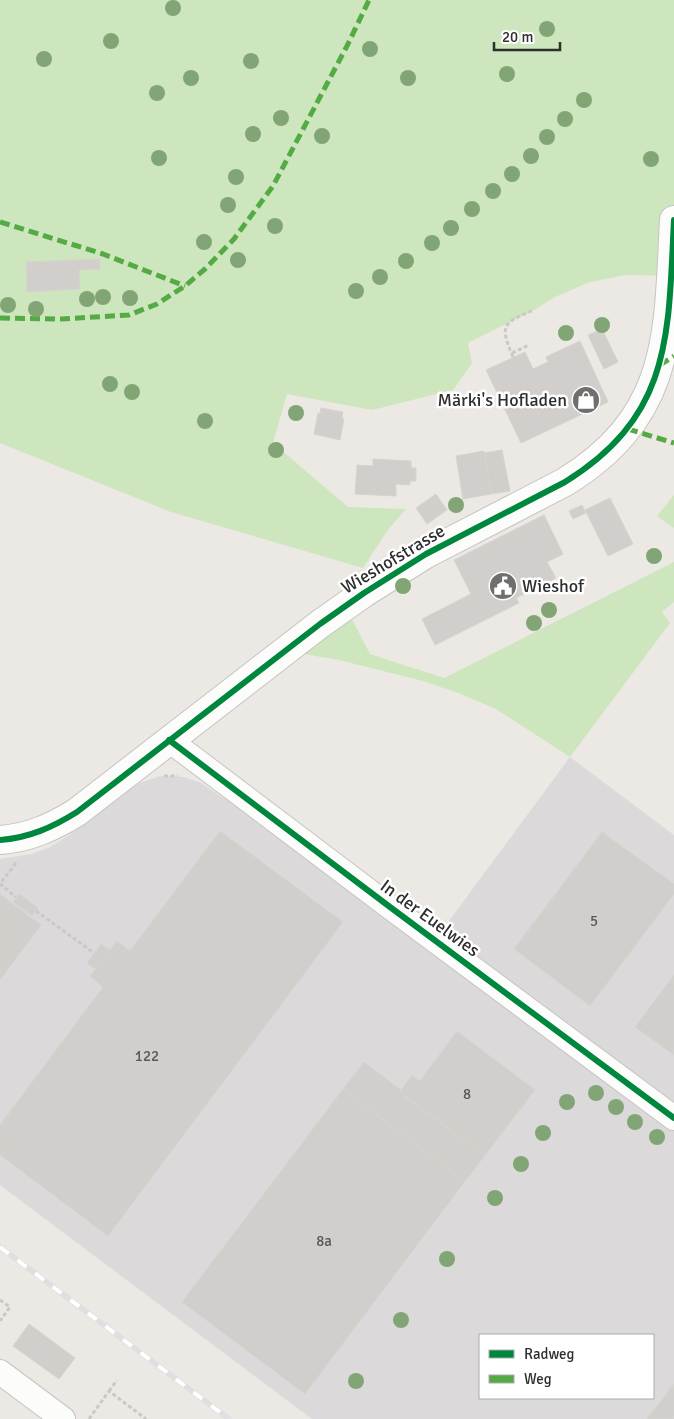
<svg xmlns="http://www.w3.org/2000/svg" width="674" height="1419" font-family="Signika,sans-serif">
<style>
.industrial{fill:#dcd9db;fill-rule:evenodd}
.green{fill:#cee6be}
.building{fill:#d1cecb;stroke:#d7d4d0}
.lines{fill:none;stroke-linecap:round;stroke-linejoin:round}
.minor-casing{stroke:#c5c4c5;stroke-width:26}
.tertiary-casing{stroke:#c5c4c5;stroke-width:30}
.path{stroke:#c9c9c8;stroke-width:3;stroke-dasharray:4 2.5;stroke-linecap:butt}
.minor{stroke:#fcfcfb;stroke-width:24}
.tertiary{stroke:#fcfcfb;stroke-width:28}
.rail-casing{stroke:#dfdfe1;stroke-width:5.5}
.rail{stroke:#fff;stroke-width:4;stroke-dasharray:11;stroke-linecap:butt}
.quiet{stroke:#54ab44;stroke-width:5;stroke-dasharray:10 5;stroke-linecap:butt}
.cycleway-casing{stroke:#fff;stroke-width:9}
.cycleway{stroke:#00873e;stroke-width:6}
.tree{fill:#82a575}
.labels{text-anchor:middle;stroke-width:5;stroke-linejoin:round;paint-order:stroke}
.number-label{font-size:15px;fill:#585857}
.poi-label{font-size:18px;fill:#2e2e2e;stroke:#fff;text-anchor:end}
.street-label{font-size:18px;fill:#2e2e2e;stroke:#fff}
</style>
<rect width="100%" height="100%" fill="#ece8e4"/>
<path class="industrial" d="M 570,757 L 674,835 L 674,1419 L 312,1419 L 0,1185 L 0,859 L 32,854 L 50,847 L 71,834 L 139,783 L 161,776 L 184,777 L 201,783 L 223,798 L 231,788 L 435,940 ZM 480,1335 L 653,1335 L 653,1398 L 480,1398 Z"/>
<g class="green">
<path d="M 0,0 L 674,0 L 674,220 L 671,276 L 626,275 L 590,282 L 555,297 L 534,310 L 468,343 L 472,363 L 453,390 L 372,410 L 287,394 L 273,443 L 348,507 L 406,509 L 387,531 L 363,568 L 171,512 L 0,443 Z"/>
<path d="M 674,495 L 674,528 L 657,516 Z"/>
<path d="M 674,562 L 674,602 L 662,612 L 670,623 L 570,757 L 496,709 L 461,694 L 423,681 L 339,660 L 286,651 L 345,606 L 370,654 L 444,678 Z"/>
</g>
<g class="building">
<path d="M 100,259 L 100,269 L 79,270 L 80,289 L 27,292 L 26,262 Z"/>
<path d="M 602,329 L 618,362 L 604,369 L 588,335 Z"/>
<path d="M 580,341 L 608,402 L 521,443 L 486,370 L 525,352 L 533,369 L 548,362 L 546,357 Z"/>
<path d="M 321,408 L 343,412 L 342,418 L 344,419 L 340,440 L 314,434 L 318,413 L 320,414 Z"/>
<path d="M 502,450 L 510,491 L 491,494 L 484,453 Z"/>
<path d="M 484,451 L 491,494 L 463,499 L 456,456 Z"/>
<path d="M 373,459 L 411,461 L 411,468 L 416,468 L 416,481 L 410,481 L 410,485 L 396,484 L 396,496 L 355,494 L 357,465 L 373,466 Z"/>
<path d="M 436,494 L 447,510 L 427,524 L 416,508 Z"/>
<path d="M 610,498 L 633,544 L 608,556 L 585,510 Z"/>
<path d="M 582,505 L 586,513 L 573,519 L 569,511 Z"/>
<path d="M 544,515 L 563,554 L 547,562 L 556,578 L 516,598 L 519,603 L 435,645 L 422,619 L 471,594 L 454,560 Z"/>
<path d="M 220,831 L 343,922 L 108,1236 L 0,1155 L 0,1125 L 103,987 L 90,976 L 117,941 L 130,951 Z"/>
<path d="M 602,832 L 674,884 L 674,894 L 590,1006 L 514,949 Z"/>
<path d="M 0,894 L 41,925 L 0,980 Z"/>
<path d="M 19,894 L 38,908 L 32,916 L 13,902 Z"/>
<path d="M 101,944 L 110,950 L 96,969 L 87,963 Z"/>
<path d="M 674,975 L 674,1055 L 635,1027 Z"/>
<path d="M 457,1031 L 535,1090 L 483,1158 L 484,1155 L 400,1092 L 412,1075 L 420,1081 Z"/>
<path d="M 364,1062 L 401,1090 L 400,1092 L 407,1098 L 484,1155 L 483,1158 L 466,1180 L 464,1181 L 343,1089 Z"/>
<path d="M 343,1089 L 464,1181 L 466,1180 L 305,1394 L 182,1302 Z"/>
<path d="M 29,1324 L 75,1358 L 59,1379 L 13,1346 Z"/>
<path d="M 674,1384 L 674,1419 L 647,1419 Z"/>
</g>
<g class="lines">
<defs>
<g id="minor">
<path d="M 169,740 L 390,907 L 674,1118"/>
<path d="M 0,1372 L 63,1419"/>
</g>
<path id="tertiary" d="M 0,840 C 29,838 53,827 77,812 L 320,624 L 364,593 L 426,554 L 565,482 C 673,415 668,334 674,220"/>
</defs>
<use href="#minor" class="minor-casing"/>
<use href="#tertiary" class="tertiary-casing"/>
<g class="path">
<path d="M 512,353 L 529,345"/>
<path d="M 513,357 C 499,324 503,323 534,310"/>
<path d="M 164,776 L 178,776"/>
<path d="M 16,863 L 0,884 L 16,897"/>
<path d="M 36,911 L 94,953"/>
<path d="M 0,1300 L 10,1307 L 0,1321"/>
<path d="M 109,1391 L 117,1380"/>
<path d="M 89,1419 L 109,1391 L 146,1419"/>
</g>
<use href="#minor" class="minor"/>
<use href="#tertiary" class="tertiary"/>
<defs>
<path id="rail" d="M 0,1247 L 229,1419"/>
</defs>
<use href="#rail" class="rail-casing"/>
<use href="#rail" class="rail"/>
<g class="quiet">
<path d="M 0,222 L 103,254 L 185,286"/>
<path d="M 0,318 L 61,319 L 129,315 L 157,304 L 185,286 L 205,269 L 234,239 L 273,186 L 348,44 L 369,0"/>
<path d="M 660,365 L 674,356"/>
<path d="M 628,429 L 674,443"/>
</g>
<defs>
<g id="cycleway">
<path d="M 169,740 L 390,907 L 674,1118"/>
<path d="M 0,840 C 29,838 53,827 77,812 L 320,624 L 364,593 L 426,554 L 565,482 C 673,415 668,334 674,220"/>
</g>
</defs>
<use href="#cycleway" class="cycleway-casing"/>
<use href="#cycleway" class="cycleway"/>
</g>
<g class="tree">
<circle cx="173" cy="8" r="8"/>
<circle cx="547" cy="29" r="8"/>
<circle cx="111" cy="41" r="8"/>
<circle cx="370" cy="49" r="8"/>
<circle cx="44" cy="59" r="8"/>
<circle cx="251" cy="61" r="8"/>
<circle cx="507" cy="74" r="8"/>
<circle cx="191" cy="78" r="8"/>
<circle cx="408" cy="78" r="8"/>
<circle cx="157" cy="93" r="8"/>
<circle cx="584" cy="100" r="8"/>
<circle cx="281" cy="118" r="8"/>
<circle cx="565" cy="119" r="8"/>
<circle cx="253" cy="134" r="8"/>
<circle cx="322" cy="136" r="8"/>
<circle cx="547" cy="137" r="8"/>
<circle cx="531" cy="156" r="8"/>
<circle cx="159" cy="158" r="8"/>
<circle cx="651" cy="159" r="8"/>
<circle cx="512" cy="174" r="8"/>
<circle cx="236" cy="177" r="8"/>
<circle cx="493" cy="191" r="8"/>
<circle cx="228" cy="205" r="8"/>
<circle cx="472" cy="209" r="8"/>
<circle cx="275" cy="226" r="8"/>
<circle cx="451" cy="228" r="8"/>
<circle cx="204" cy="242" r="8"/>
<circle cx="432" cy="243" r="8"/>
<circle cx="238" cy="260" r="8"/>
<circle cx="406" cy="261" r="8"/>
<circle cx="380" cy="277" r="8"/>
<circle cx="356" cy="291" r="8"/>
<circle cx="103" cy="297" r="8"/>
<circle cx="130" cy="298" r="8"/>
<circle cx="87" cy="299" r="8"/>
<circle cx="8" cy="305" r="8"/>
<circle cx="36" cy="309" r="8"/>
<circle cx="602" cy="325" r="8"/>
<circle cx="566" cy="333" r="8"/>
<circle cx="110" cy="384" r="8"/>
<circle cx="132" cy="392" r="8"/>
<circle cx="296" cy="413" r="8"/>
<circle cx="205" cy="421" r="8"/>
<circle cx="276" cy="450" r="8"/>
<circle cx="456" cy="505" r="8"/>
<circle cx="654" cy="556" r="8"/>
<circle cx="403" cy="586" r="8"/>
<circle cx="549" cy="610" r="8"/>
<circle cx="534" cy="623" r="8"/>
<circle cx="596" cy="1093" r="8"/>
<circle cx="567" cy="1102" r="8"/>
<circle cx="616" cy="1107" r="8"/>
<circle cx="635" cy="1122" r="8"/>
<circle cx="543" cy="1133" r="8"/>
<circle cx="657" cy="1137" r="8"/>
<circle cx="521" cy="1164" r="8"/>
<circle cx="495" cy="1198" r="8"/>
<circle cx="447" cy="1259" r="8"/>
<circle cx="401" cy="1320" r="8"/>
<circle cx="356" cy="1381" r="8"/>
</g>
<defs>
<symbol id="shop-disc" viewBox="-11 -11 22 22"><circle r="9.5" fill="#706f6e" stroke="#fff"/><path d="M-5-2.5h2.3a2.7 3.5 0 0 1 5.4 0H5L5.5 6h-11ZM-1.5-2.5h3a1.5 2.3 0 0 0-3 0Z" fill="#fff"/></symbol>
<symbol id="civic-disc" viewBox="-11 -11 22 22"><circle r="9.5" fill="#706f6e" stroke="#fff"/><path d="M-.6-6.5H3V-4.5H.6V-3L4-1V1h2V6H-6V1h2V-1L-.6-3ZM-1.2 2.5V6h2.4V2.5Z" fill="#fff"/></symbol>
</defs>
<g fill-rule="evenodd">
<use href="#shop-disc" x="570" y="384" width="32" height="32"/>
<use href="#civic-disc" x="487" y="570" width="32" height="32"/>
</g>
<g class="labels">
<g class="number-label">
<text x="594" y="926">5</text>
<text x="147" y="1061">122</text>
<text x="467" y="1099">8</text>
<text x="324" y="1246">8a</text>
</g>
<g class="poi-label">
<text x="567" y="406">Märki's Hofladen</text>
<text x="522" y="592" text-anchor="start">Wieshof</text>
</g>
<g class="street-label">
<text transform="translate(393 559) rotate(-31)" y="6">Wieshofstrasse</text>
<text transform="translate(430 918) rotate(36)" y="6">In der Euelwies</text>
</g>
</g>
<rect x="479" y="1334" width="175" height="65" fill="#ffffff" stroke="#ababab"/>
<rect x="489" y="1350" width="25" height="8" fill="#00873e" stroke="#ababab"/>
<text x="524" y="1359" font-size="15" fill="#2e2e2e">Radweg</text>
<rect x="489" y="1375" width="25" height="8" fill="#54ab44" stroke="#ababab"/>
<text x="524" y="1384" font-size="15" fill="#2e2e2e">Weg</text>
<path d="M494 42v8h66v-8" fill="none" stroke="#2e2e2e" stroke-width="2.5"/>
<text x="502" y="42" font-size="15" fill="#2e2e2e" stroke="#ffffff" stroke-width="4" paint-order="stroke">20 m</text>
</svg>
